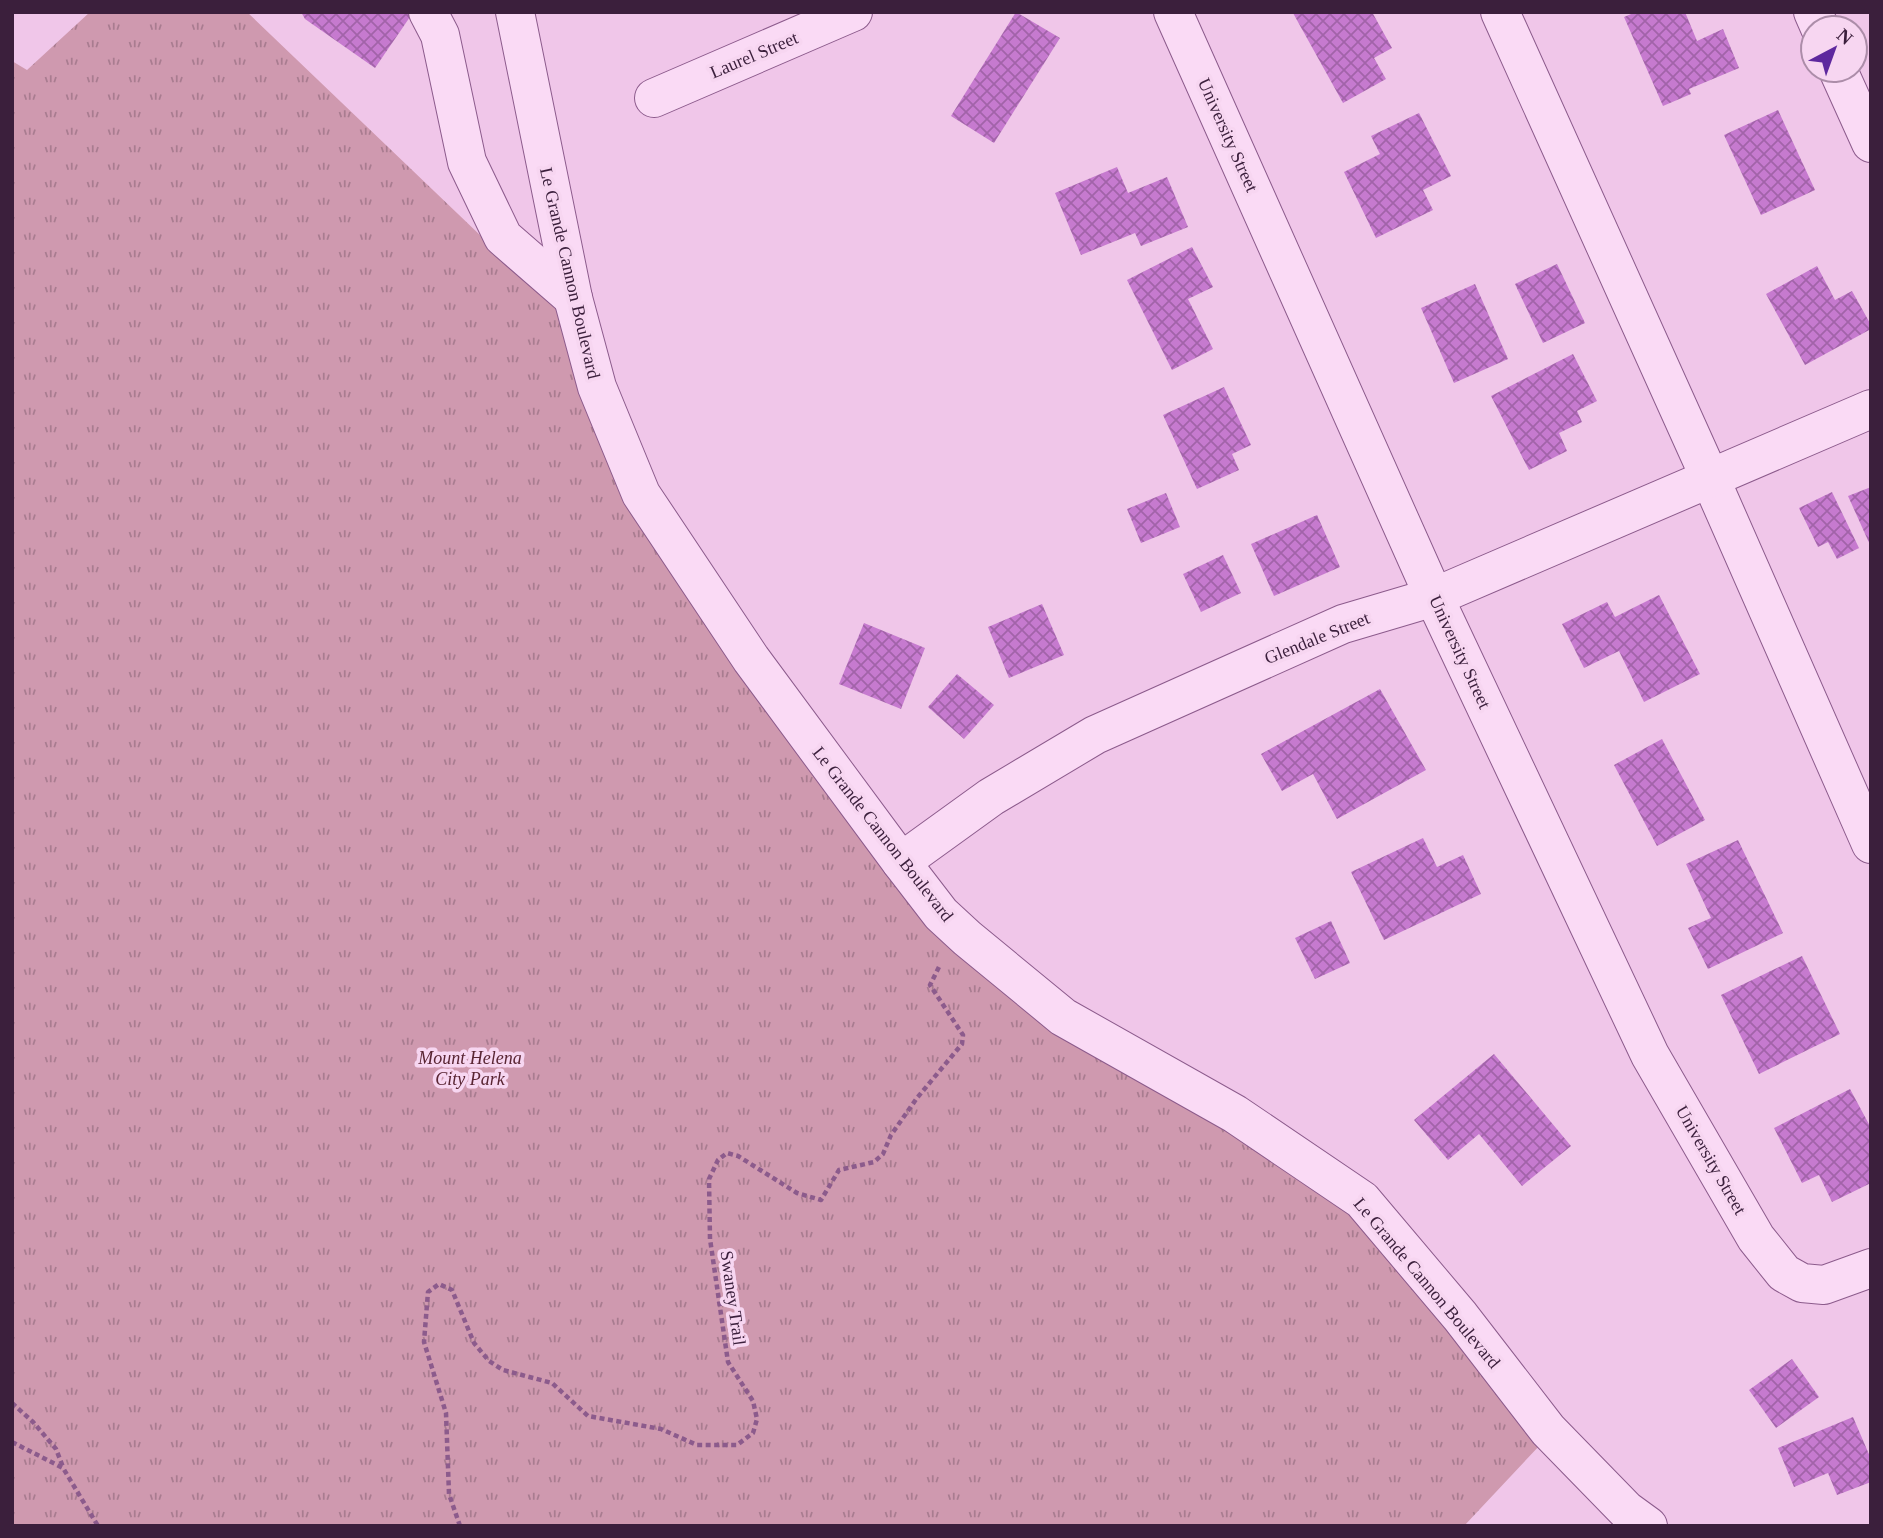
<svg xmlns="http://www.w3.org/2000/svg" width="1883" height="1538" font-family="Georgia,serif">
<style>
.park{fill:url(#park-tufts)}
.building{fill:url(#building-cross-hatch)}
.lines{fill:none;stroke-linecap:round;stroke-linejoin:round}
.minor-casing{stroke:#8c5b8c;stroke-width:40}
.path{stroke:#8c5b8c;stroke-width:4.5;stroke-dasharray:5 3.5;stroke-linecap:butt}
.minor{stroke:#fadaf5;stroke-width:38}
.labels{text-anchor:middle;stroke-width:7;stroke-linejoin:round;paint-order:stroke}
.street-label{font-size:18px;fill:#3b1f3c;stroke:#f7d6f1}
.park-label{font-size:18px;font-style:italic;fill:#592533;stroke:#f7d6f1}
</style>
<defs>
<pattern id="park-tufts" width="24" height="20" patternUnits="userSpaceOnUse" patternTransform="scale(1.75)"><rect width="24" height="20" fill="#cf99af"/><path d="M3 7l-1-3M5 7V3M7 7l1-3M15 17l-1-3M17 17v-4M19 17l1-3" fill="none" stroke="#a97c90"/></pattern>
<pattern id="building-cross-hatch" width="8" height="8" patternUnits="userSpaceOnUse" patternTransform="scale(1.75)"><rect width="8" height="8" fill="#c67acf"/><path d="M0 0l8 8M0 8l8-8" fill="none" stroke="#a263a9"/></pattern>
</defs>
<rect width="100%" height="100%" fill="#f0c6e9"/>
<path class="park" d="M 90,12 L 247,12 L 504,258 L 547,266 L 578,387 L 909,900 L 1345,1204 L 1541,1444 L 1464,1526 L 12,1526 L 12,61 L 27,70 Z"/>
<g class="building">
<path d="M 301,12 L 410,12 L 412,14 L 375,68 L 305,19 Z"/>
<path d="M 1016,12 L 1060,38 L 994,143 L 951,116 Z"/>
<path d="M 1294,12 L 1372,12 L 1392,48 L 1374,58 L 1386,79 L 1343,103 L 1293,13 Z"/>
<path d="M 1636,12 L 1685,12 L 1697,41 L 1723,29 L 1739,68 L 1689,89 L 1691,94 L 1663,106 L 1624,17 Z"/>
<path d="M 1778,110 L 1815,190 L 1761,215 L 1724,135 Z"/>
<path d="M 1419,113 L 1451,176 L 1423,190 L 1433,210 L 1376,238 L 1344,172 L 1380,154 L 1371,136 Z"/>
<path d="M 1117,167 L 1128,193 L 1167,177 L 1188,227 L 1141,246 L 1135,233 L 1081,255 L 1055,193 Z"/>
<path d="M 1192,247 L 1213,287 L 1188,299 L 1213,349 L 1172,370 L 1127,280 Z"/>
<path d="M 1557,264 L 1585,323 L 1543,343 L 1515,284 Z"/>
<path d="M 1817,266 L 1835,300 L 1852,291 L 1871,325 L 1871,329 L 1805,365 L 1766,294 Z"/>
<path d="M 1475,284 L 1508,359 L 1454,383 L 1421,308 Z"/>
<path d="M 1573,354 L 1597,401 L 1577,411 L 1582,422 L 1559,433 L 1567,451 L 1529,470 L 1491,396 Z"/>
<path d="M 1224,387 L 1251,445 L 1232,454 L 1239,470 L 1197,489 L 1163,415 Z"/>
<path d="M 1871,487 L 1871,547 L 1848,496 Z"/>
<path d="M 1832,492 L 1859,548 L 1837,559 L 1828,542 L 1818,547 L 1799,508 Z"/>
<path d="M 1166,493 L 1180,527 L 1141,543 L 1127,509 Z"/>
<path d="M 1317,515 L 1340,567 L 1274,596 L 1251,544 Z"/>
<path d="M 1223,555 L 1241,593 L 1201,612 L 1183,574 Z"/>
<path d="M 1659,595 L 1700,674 L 1644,702 L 1619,651 L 1584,668 L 1562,624 L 1607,602 L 1615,617 Z"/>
<path d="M 1042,604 L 1064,655 L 1009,678 L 988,627 Z"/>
<path d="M 864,623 L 925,648 L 901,709 L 839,684 Z"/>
<path d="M 957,674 L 994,705 L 964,739 L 928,707 Z"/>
<path d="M 1380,689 L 1426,770 L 1337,819 L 1313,774 L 1282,791 L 1261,754 Z"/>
<path d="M 1662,739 L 1705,820 L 1657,846 L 1614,765 Z"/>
<path d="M 1423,838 L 1437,867 L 1463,855 L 1481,894 L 1384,940 L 1351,872 Z"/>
<path d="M 1738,840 L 1783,933 L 1708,969 L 1688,928 L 1711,918 L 1686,864 Z"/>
<path d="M 1331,921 L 1350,963 L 1315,979 L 1295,938 Z"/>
<path d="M 1802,956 L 1840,1034 L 1759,1074 L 1721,995 Z"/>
<path d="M 1494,1054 L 1571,1146 L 1522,1186 L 1479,1134 L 1448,1160 L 1414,1120 Z"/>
<path d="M 1850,1089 L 1871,1128 L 1871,1183 L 1832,1202 L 1819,1175 L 1802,1183 L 1774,1128 Z"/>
<path d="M 1792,1359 L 1819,1397 L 1776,1428 L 1749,1390 Z"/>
<path d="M 1853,1417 L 1871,1459 L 1871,1482 L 1837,1495 L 1828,1473 L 1794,1487 L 1778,1448 Z"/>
</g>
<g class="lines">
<defs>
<g id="minor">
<path d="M 428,12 L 440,35 L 467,162 L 503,237 L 573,298"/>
<path d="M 515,12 L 573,298 L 597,387 L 641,494 L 751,659 L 901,862 L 941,914 L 967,938 L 1063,1017 L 1235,1114 L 1362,1200 L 1460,1316 L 1548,1430 L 1626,1510 L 1648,1526"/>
<path d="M 1173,12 L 1434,597 L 1650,1055 L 1756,1238 L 1784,1273 L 1802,1283 L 1824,1285 L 1871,1268"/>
<path d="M 1500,12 L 1710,478 L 1871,844"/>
<path d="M 1813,12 L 1820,28"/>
<path d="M 1838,70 L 1871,143"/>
<path d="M 654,98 L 853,12"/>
<path d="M 901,862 L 991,797 L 1095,735 L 1343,624 L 1434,597 L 1871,409"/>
</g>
</defs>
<use href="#minor" class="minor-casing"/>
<g class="path">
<path d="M 12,1403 L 33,1422 L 56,1449 L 63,1467"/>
<path d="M 12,1442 L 63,1468 L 98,1526"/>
<path d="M 460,1526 L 449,1494 L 446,1413 L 424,1342 L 428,1292 L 439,1284 L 452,1290 L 474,1343 L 489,1361 L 503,1370 L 552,1383 L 588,1416 L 661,1429 L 697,1445 L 737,1445 L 753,1433 L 757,1419 L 753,1401 L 728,1362 L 710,1239 L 709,1179 L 718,1160 L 727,1153 L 738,1156 L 797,1193 L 821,1200 L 839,1170 L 874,1162 L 883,1154 L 891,1135 L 917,1098 L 962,1044 L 963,1035 L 930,985 L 940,965"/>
</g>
<use href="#minor" class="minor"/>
</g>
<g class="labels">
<g class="street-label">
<text transform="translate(754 55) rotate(-23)" y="6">Laurel Street</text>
<text transform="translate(1228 135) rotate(66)" y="6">University Street</text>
<text transform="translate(570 273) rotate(77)" y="6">Le Grande Cannon Boulevard</text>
<text transform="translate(1317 638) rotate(-22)" y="6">Glendale Street</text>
<text transform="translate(1460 652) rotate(65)" y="6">University Street</text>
<text transform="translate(883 834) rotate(52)" y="6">Le Grande Cannon Boulevard</text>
<text transform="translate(1711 1160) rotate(60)" y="6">University Street</text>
<text transform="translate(1427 1283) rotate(50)" y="6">Le Grande Cannon Boulevard</text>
<text transform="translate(733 1298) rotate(82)" y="6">Swaney Trail</text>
</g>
<g class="park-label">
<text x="470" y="1064">Mount Helena<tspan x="470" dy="21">City Park</tspan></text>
</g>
</g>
<rect width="1883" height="1538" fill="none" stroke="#3b1f3c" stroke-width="28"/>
<g transform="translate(1834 49) rotate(41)"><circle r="33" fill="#f7d6f1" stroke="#ac8da9" stroke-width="2"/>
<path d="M0-5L12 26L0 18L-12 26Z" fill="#5e289e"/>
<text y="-10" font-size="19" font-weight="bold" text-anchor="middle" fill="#3b1f3c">N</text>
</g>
</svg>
